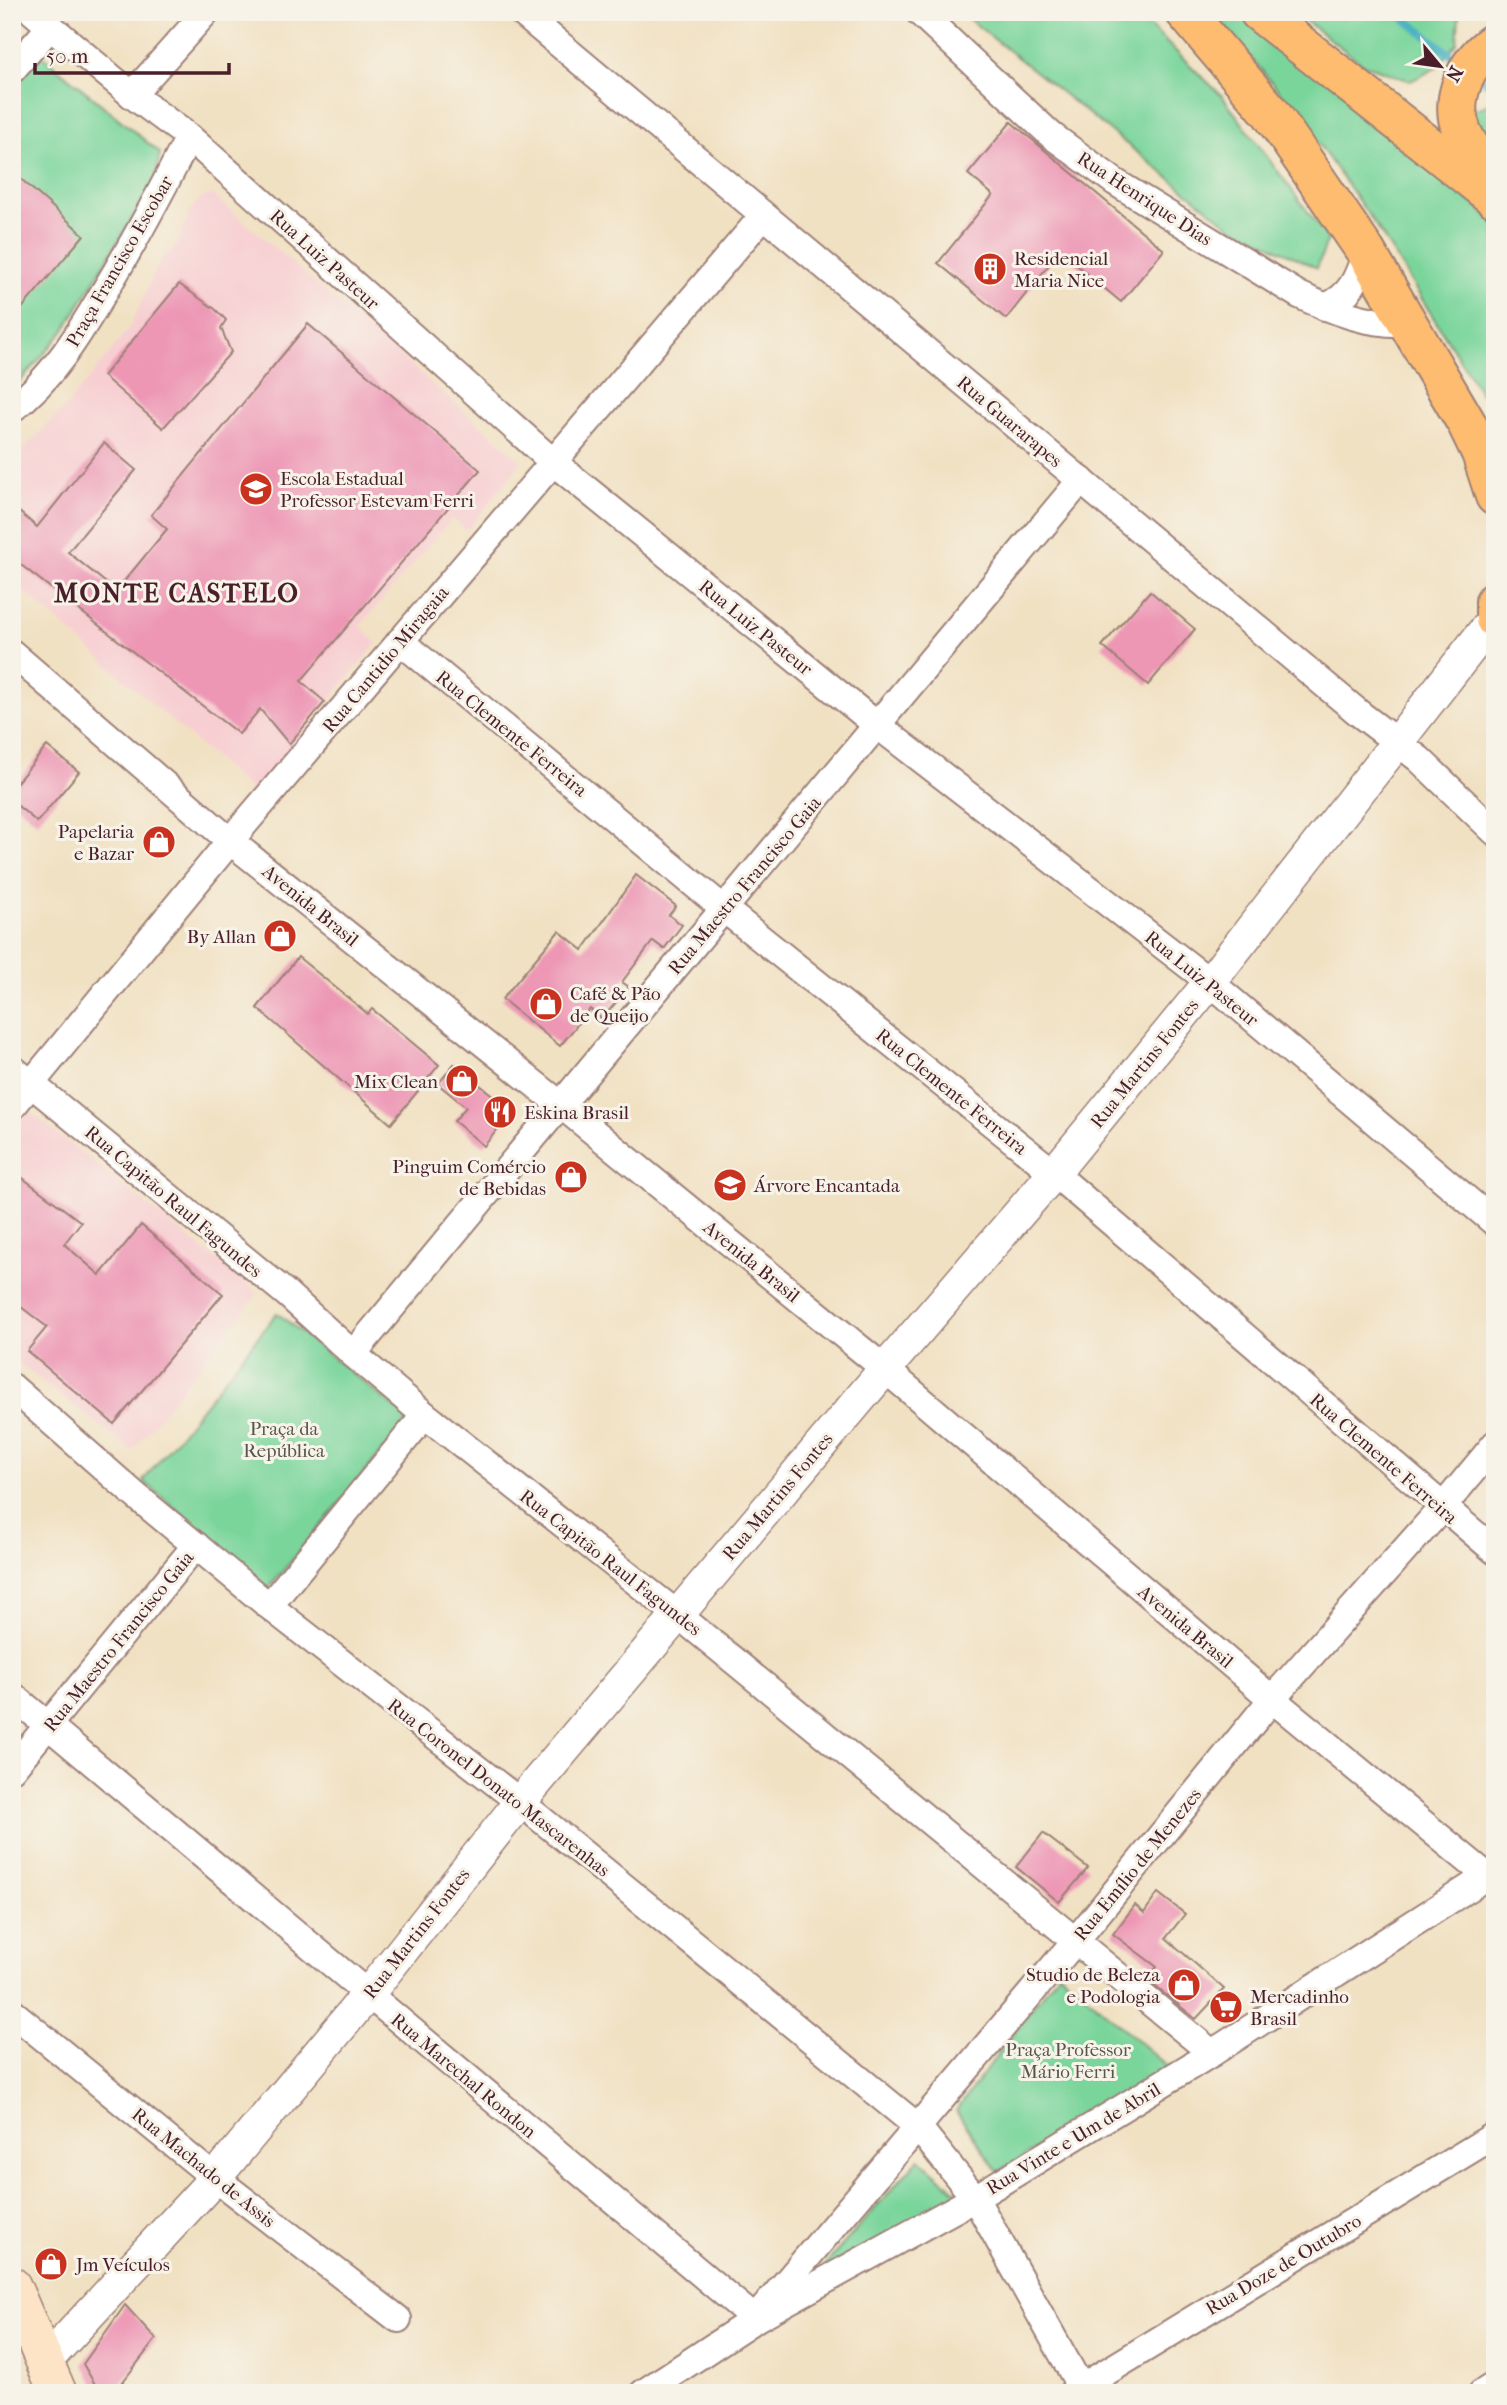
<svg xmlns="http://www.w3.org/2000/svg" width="1507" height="2405" font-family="'IM FELL French Canon',serif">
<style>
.built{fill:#f7cfd2}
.green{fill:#7ad59b;stroke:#627a63;stroke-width:2}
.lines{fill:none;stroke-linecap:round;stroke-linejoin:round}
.stream{stroke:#46b1c4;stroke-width:8}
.building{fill:#ed97b5}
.minor-casing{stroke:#9e8077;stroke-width:30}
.tertiary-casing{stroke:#9e8077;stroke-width:35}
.secondary-casing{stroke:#9e8077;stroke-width:40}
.trunk-casing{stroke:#9e8077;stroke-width:42}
.minor{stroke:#fff;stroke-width:26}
.tertiary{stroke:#fff;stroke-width:32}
.secondary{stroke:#fee4c6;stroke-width:37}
.trunk{stroke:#fdbc70;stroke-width:38}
.labels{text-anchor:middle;stroke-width:6;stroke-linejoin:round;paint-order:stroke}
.street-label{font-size:19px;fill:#4a1f2b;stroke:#f7f3e8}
.poi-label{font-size:19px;fill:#4a1f2b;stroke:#f7f3e8;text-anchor:start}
.park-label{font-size:19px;fill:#58564d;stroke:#f7f3e8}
.district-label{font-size:26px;font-weight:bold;letter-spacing:2px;fill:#4a1f2b;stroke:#f7f3e8}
</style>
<rect width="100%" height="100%" fill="#f7f3e8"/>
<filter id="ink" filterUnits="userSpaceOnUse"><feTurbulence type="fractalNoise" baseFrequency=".0143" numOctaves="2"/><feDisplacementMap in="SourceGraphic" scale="14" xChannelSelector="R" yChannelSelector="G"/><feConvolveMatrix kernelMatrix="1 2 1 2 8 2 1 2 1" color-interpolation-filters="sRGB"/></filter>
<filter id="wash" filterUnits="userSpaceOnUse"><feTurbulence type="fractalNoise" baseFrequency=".00686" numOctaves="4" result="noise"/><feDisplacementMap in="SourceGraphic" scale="28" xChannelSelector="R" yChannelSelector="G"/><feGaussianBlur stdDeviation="1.57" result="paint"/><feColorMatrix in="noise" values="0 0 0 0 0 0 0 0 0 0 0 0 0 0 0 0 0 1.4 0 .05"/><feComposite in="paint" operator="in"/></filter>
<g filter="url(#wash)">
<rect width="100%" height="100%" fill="#f1e1c3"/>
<g class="built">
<path d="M 212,194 L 522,461 L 467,531 L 452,518 L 360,626 L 377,643 L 253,792 L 12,581 L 12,461 L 70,402 L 130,327 L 161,259 L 176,246 L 190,210 L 200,199 Z"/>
<path d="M 29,1111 L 258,1293 L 132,1451 L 12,1357 L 12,1131 Z"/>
</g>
<g class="green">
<path d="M 960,12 L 1135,12 L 1222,96 L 1328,239 L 1317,268 L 1230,226 Z"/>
<path d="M 1212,12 L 1236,12 L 1267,34 L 1386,123 L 1495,223 L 1495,416 L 1377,227 L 1291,105 Z"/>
<path d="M 1294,12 L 1457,12 L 1459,16 L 1457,43 L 1436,68 L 1411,81 L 1363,64 Z"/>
<path d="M 39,53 L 160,153 L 155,180 L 64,331 L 12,391 L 12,84 Z"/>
<path d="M 1495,93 L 1495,176 L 1443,120 L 1485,106 Z"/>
<path d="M 277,1313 L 409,1419 L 269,1588 L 143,1481 Z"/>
<path d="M 1059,1972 L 1170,2069 L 998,2172 L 956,2111 Z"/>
<path d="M 919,2159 L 963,2197 L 816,2275 Z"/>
</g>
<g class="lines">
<g class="stream">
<path d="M 1396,12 L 1460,62"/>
<path d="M 1476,74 L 1495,89"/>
</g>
</g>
<g id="blocks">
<g class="building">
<path d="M 1011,122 L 1164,250 L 1121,302 L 1060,251 L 1006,319 L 938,263 L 993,195 L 968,174 Z"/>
<path d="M 12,171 L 84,235 L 12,320 Z"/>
<path d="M 179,284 L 215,309 L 226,320 L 221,328 L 231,352 L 163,428 L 103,376 Z"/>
<path d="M 308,324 L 480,470 L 301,681 L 325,702 L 289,744 L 260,709 L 239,734 L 12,558 L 12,506 L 37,527 L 104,443 L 136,470 L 68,552 L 116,591 L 167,529 L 151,515 Z"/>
<path d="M 1150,591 L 1195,629 L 1148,685 L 1102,646 Z"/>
<path d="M 47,746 L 79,772 L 37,822 L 12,801 L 12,788 Z"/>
<path d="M 636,875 L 676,906 L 669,915 L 682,925 L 664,949 L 653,941 L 622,982 L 629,987 L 602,1019 L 590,1009 L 560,1046 L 502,999 L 559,931 L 583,950 Z"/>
<path d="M 298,957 L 368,1014 L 372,1009 L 439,1065 L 391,1124 L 257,1008 Z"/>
<path d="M 454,1064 L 512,1111 L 484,1146 L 454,1121 L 466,1107 L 438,1084 Z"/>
<path d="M 12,1170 L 81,1222 L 64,1244 L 100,1275 L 141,1225 L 223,1294 L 114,1424 L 27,1351 L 47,1327 L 12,1300 Z"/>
<path d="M 1043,1833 L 1088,1868 L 1059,1902 L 1016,1867 Z"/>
<path d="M 1158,1893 L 1185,1914 L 1166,1938 L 1224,1989 L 1196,2019 L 1146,1979 L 1157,1967 L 1113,1934 L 1135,1905 L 1144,1913 Z"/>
<path d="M 125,2305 L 156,2339 L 114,2393 L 100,2393 L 83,2364 Z"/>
</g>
</g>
</g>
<g filter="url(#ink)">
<use href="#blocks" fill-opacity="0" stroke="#9e8077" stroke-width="2"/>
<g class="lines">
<defs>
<g id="minor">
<path d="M 33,12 L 132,95 L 189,137 L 553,462 L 877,725 L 1210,982 L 1495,1223"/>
<path d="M 521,12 L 1360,714 L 1419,759 L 1495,832"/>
<path d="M 919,12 L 1051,135 L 1115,182 L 1299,295 C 1333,311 1369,325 1406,323"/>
<path d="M 12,70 L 51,26"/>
<path d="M 132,95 L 206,12"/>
<path d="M 1325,307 C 1351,297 1358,277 1366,252"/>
<path d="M 12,409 C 52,379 79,334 104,292 C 135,241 162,190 189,137"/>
<path d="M 400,641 L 724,909 L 1054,1173 L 1495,1551"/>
<path d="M 12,653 L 230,841 L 561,1105 L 885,1369 L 1272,1699 L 1487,1876"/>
<path d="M 12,1068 L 287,1294 L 353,1354 L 425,1415 L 677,1614 L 1212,2053"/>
<path d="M 12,1107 L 230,841 L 763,216"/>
<path d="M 353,1354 L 1081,480"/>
<path d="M 12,1387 L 135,1495 L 269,1606 L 520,1802 L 918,2127 L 975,2198 L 1084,2393"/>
<path d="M 269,1606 L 425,1415"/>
<path d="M 12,1695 L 755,2319"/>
<path d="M 12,1769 L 196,1545"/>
<path d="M 12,2012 L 215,2178 L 398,2319"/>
<path d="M 755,2319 L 1076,1940 L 1272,1699 L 1442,1508 L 1495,1444"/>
<path d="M 643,2393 L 755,2319 L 975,2198 L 1212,2053 L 1495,1871"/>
<path d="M 1072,2393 L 1495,2135"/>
<path d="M 1482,2393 L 1495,2385"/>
</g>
<path id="tertiary" d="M 45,2362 L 215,2178 L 368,1994 L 520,1802 L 885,1369 L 1054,1173 L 1210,982 L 1495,617"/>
<path id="secondary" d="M 12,2286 L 58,2393"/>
<g id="trunk">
<path d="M 1185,12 L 1271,113 L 1366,252 L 1467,424 L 1481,453 L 1495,496"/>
<path d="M 1259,12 L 1495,198"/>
<path d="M 1495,42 C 1467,61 1448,98 1462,132 C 1469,149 1484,166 1495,182"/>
<path d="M 1495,601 L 1495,619"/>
</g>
</defs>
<use href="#minor" class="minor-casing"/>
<use href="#tertiary" class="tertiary-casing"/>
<use href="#secondary" class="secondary-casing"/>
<use href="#trunk" class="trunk-casing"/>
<use href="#minor" class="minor"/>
<use href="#tertiary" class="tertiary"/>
<use href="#secondary" class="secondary"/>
<use href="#trunk" class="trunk"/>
</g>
</g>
<defs>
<symbol id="building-disc" viewBox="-11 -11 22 22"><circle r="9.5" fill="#c8321e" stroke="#f7f3e8"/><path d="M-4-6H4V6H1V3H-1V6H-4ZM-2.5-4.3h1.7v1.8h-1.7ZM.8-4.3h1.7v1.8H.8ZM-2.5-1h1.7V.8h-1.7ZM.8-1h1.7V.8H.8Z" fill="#fff"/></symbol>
<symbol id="school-disc" viewBox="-11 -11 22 22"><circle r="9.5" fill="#c8321e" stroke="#f7f3e8"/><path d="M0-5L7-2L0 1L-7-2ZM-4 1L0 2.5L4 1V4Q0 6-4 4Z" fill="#fff"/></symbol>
<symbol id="shop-disc" viewBox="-11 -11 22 22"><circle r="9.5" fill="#c8321e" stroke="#f7f3e8"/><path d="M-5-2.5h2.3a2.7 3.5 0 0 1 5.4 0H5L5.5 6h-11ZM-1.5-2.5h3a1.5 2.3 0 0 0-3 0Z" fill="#fff"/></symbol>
<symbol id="restaurant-disc" viewBox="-11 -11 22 22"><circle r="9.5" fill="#c8321e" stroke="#f7f3e8"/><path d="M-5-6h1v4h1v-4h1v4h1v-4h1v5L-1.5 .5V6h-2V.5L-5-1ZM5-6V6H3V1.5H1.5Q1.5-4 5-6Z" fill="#fff"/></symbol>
<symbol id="supermarket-disc" viewBox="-11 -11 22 22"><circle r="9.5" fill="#c8321e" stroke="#f7f3e8"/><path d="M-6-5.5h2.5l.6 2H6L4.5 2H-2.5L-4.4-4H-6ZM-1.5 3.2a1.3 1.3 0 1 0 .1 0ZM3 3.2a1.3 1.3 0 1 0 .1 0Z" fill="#fff"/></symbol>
</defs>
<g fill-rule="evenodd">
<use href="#building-disc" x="971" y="250" width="38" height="38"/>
<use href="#school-disc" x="237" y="470" width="38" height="38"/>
<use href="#shop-disc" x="140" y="823" width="38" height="38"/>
<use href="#shop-disc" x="261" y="917" width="38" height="38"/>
<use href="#shop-disc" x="527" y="985" width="38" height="38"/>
<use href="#shop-disc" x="443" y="1062" width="38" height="38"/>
<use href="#restaurant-disc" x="481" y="1093" width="38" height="38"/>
<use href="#shop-disc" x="552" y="1158" width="38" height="38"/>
<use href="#school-disc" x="711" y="1166" width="38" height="38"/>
<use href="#shop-disc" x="1165" y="1966" width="38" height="38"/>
<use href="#supermarket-disc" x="1207" y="1988" width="38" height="38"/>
<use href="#shop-disc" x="32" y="2245" width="38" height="38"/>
</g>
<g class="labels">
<g class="street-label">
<text transform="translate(1145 198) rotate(33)" y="7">Rua Henrique Dias</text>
<text transform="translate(325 259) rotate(42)" y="7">Rua Luiz Pasteur</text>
<text transform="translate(119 261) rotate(-60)" y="7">Praça Francisco Escobar</text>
<text transform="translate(1010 421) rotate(40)" y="7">Rua Guararapes</text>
<text transform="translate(756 627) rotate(39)" y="7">Rua Luiz Pasteur</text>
<text transform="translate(385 659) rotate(-50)" y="7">Rua Cantidio Miragaia</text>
<text transform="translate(512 733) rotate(39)" y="7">Rua Clemente Ferreira</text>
<text transform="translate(744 885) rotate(-50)" y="7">Rua Maestro Francisco Gaia</text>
<text transform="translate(311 905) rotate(39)" y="7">Avenida Brasil</text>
<text transform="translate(1202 978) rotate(39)" y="7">Rua Luiz Pasteur</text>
<text transform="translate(1144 1063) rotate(-51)" y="7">Rua Martins Fontes</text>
<text transform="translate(952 1091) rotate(39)" y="7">Rua Clemente Ferreira</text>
<text transform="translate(174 1201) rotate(40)" y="7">Rua Capitão Raul Fagundes</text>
<text transform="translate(752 1261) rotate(39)" y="7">Avenida Brasil</text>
<text transform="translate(1384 1458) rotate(41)" y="7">Rua Clemente Ferreira</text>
<text transform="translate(777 1496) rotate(-50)" y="7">Rua Martins Fontes</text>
<text transform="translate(611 1562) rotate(38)" y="7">Rua Capitão Raul Fagundes</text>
<text transform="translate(1186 1626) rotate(40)" y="7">Avenida Brasil</text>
<text transform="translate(118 1641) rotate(-51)" y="7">Rua Maestro Francisco Gaia</text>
<text transform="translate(499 1787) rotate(38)" y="7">Rua Coronel Donato Mascarenhas</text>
<text transform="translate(1137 1864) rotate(-51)" y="7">Rua Emílio de Menezes</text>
<text transform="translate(416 1933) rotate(-52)" y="7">Rua Martins Fontes</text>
<text transform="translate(464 2075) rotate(40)" y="7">Rua Marechal Rondon</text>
<text transform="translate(1073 2138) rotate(-31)" y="7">Rua Vinte e Um de Abril</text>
<text transform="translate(204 2167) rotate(39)" y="7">Rua Machado de Assis</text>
<text transform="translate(1283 2264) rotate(-31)" y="7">Rua Doze de Outubro</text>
</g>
<g class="poi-label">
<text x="1014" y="265">Residencial<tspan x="1014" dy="22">Maria Nice</tspan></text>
<text x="280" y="485">Escola Estadual<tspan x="280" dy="22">Professor Estevam Ferri</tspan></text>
<text x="134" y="838" text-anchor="end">Papelaria<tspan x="134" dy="22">e Bazar</tspan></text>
<text x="256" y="943" text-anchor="end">By Allan</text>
<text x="570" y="1000">Café &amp; Pão<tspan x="570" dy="22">de Queijo</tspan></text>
<text x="438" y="1088" text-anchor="end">Mix Clean</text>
<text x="524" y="1119">Eskina Brasil</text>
<text x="546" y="1173" text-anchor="end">Pinguim Comércio<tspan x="546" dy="22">de Bebidas</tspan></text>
<text x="754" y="1192">Árvore Encantada</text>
<text x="1160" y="1981" text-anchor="end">Studio de Beleza<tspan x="1160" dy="22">e Podologia</tspan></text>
<text x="1250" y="2003">Mercadinho<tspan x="1250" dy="22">Brasil</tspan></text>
<text x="76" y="2271">Jm Veículos</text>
</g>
<g class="park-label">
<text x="284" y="1435">Praça da<tspan x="284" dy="22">República</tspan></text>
<text x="1068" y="2056">Praça Professor<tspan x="1068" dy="22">Mário Ferri</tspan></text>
</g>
<g class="district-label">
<text x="177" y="602">MONTE CASTELO</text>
</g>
</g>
<rect width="1507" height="2405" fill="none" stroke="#f7f3e8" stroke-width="42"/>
<g transform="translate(1440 66) rotate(119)" stroke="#f7f3e8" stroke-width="5" paint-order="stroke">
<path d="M0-5L12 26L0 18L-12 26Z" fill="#4a1f2b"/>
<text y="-10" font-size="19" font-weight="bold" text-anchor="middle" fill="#4a1f2b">N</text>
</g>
<path d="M35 63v10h194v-10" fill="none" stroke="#4a1f2b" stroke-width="3.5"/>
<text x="46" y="63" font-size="21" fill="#4a1f2b" stroke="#f7f3e8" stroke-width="5" paint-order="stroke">50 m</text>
</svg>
